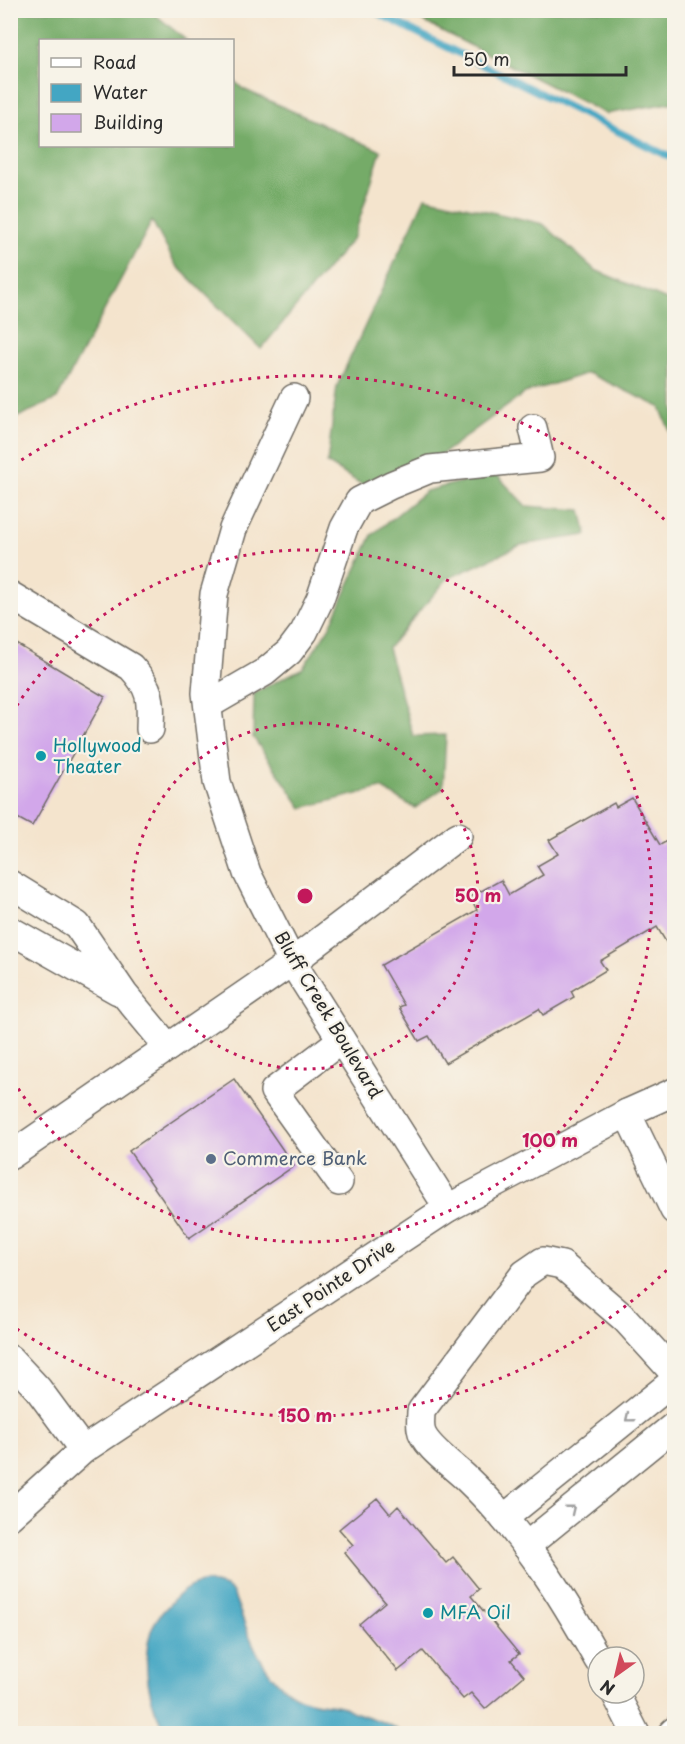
<svg xmlns="http://www.w3.org/2000/svg" width="685" height="1744" font-family="'Playpen Sans',sans-serif">
<style>
.forest{fill:#74ab68;stroke:#506b4a;stroke-width:1.5}
.water{fill:#43a6c3;stroke:#376877;stroke-width:1.5}
.lines{fill:none;stroke-linecap:round;stroke-linejoin:round}
.stream{stroke:#43a6c3;stroke-width:7}
.building{fill:#d2a7ea}
.minor-casing{stroke:#716c64;stroke-width:30}
.minor{stroke:#fff;stroke-width:27}
.oneway{stroke:#a0a0a0}
.ring{fill:none;stroke:#c2185b;stroke-width:3;stroke-dasharray:3 6}
.culture-dot{fill:#0f9aa8;stroke:#f7f3e8;stroke-width:2}
.service-dot{fill:#5c6f8a;stroke:#f7f3e8;stroke-width:2}
.labels{text-anchor:middle;stroke-width:4.5;stroke-linejoin:round;paint-order:stroke}
.culture-label{font-size:18px;fill:#0d838f;stroke:#f7f3e8;text-anchor:start}
.street-label{font-size:18px;fill:#2b2b2b;stroke:#f7f3e8}
.service-label{font-size:18px;fill:#4e5e75;stroke:#f7f3e8;text-anchor:start}
.centre{fill:#c2185b;stroke:#f7f3e8;stroke-width:3}
.ring-label{font-size:18px;text-anchor:middle;font-weight:bold;fill:#c2185b;stroke:#f7f3e8;stroke-width:4.5;stroke-linejoin:round;paint-order:stroke}
</style>
<rect width="100%" height="100%" fill="#f7f3e8"/>
<filter id="ink" filterUnits="userSpaceOnUse"><feTurbulence type="fractalNoise" baseFrequency=".0167" numOctaves="2"/><feDisplacementMap in="SourceGraphic" scale="12" xChannelSelector="R" yChannelSelector="G"/><feConvolveMatrix kernelMatrix="1 2 1 2 8 2 1 2 1" color-interpolation-filters="sRGB"/></filter>
<filter id="wash" filterUnits="userSpaceOnUse"><feTurbulence type="fractalNoise" baseFrequency=".008" numOctaves="4" result="noise"/><feDisplacementMap in="SourceGraphic" scale="24" xChannelSelector="R" yChannelSelector="G"/><feGaussianBlur stdDeviation="1.35" result="paint"/><feColorMatrix in="noise" values="0 0 0 0 0 0 0 0 0 0 0 0 0 0 0 0 0 1.4 0 .05"/><feComposite in="paint" operator="in"/></filter>
<g filter="url(#wash)">
<rect width="100%" height="100%" fill="#f4e4cd"/>
<g class="forest">
<path d="M 16,11 L 151,11 L 186,40 L 40,40 L 40,146 L 232,146 L 233,80 L 243,89 L 381,151 L 354,237 L 261,349 L 176,265 L 152,221 L 57,399 L 11,420 L 10,20 Z"/>
<path d="M 406,11 L 674,11 L 674,102 L 606,114 L 426,23 Z"/>
<path d="M 425,197 L 543,224 L 595,270 L 674,303 L 674,441 L 660,407 L 588,373 L 525,393 L 438,457 L 369,489 L 327,463 L 337,386 Z"/>
<path d="M 495,473 L 526,506 L 581,510 L 587,535 L 521,545 L 447,579 L 388,648 L 413,736 L 446,735 L 443,788 L 415,808 L 381,788 L 302,808 L 253,737 L 254,693 L 303,668 L 330,626 L 372,535 L 426,491 Z"/>
</g>
<path class="water" d="M 207,1582 L 226,1587 L 233,1593 C 249,1633 264,1693 314,1702 C 323,1704 332,1704 341,1706 C 346,1707 348,1710 353,1712 C 373,1719 385,1721 403,1733 L 167,1733 C 149,1707 141,1663 151,1631 C 154,1621 161,1613 169,1605 C 179,1592 190,1584 207,1582 Z"/>
<g class="lines">
<path class="stream" d="M 371,10 L 674,159"/>
</g>
<g id="blocks">
<g class="building">
<path d="M 10,640 L 105,697 L 32,826 L 10,814 Z"/>
<path d="M 632,798 L 660,845 L 675,837 L 675,957 L 657,927 L 600,961 L 606,970 L 571,991 L 574,997 L 543,1015 L 539,1009 L 445,1063 L 429,1036 L 419,1041 L 399,1007 L 404,1005 L 381,965 L 477,910 L 470,897 L 501,880 L 509,895 L 543,875 L 537,866 L 558,854 L 549,840 L 614,803 L 616,807 Z"/>
<path d="M 234,1079 L 294,1166 L 189,1238 L 129,1151 Z"/>
<path d="M 377,1498 L 390,1514 L 398,1506 L 446,1563 L 453,1557 L 479,1589 L 471,1596 L 519,1654 L 511,1660 L 524,1676 L 485,1709 L 471,1693 L 463,1699 L 423,1651 L 398,1671 L 359,1624 L 385,1602 L 344,1552 L 353,1545 L 339,1529 Z"/>
</g>
</g>
</g>
<g filter="url(#ink)">
<use href="#blocks" fill-opacity="0" stroke="#716c64" stroke-width="1.5"/>
<g class="lines">
<defs>
<g id="minor">
<path d="M 294,398 L 233,529 L 214,594 L 206,693 L 217,782 L 247,873 L 292,962 L 448,1208"/>
<path d="M 10,595 L 131,667 C 152,690 151,699 150,729"/>
<path d="M 208,705 L 265,672 L 289,652 L 304,632 L 320,599 L 344,528 L 359,501 L 391,485 L 430,469 L 540,458 L 533,428"/>
<path d="M 10,884 L 77,925 L 124,994 L 168,1047"/>
<path d="M 10,930 L 118,991"/>
<path d="M 627,1113 L 674,1210"/>
<path d="M 10,1156 L 292,962 L 458,836"/>
<path d="M 339,1182 L 274,1091 L 341,1040"/>
<path d="M 10,1359 L 38,1389 L 83,1450"/>
<path d="M 10,1516 L 83,1450 L 448,1208 L 627,1113 L 674,1092"/>
<path d="M 504,1518 L 674,1381"/>
<path d="M 526,1546 L 674,1426"/>
<path d="M 598,1660 C 562,1595 522,1531 467,1479 C 455,1467 423,1445 421,1429 C 420,1423 421,1417 421,1411 L 524,1274 L 543,1261 L 562,1265 L 625,1319 L 674,1373"/>
<path d="M 615,1693 L 636,1734"/>
<path d="M 671,1734 L 674,1731"/>
</g>
</defs>
<use href="#minor" class="minor-casing"/>
<use href="#minor" class="minor"/>
</g>
<defs><path id="oneway-chevron" d="M-2-3.5L2.5 0L-2 3.5" fill="none" stroke-width="1.6" stroke-linecap="round" stroke-linejoin="round" transform="scale(1.5)"/></defs>
<g class="oneway">
<use href="#oneway-chevron" transform="translate(629 1418) rotate(141)"/>
<use href="#oneway-chevron" transform="translate(571 1509) rotate(-39)"/>
</g>
</g>
<g class="ring">
<circle cx="305" cy="896" r="173"/>
<path d="M12 713A346 346 0 1 1 12 1079"/>
<path d="M673 1264A520 520 0 0 1 14 1327M14 465A520 520 0 0 1 673 528"/>
</g>
<g class="culture-dot">
<circle cx="41" cy="756" r="6"/>
<circle cx="428" cy="1613" r="6"/>
</g>
<circle class="service-dot" cx="211" cy="1159" r="6"/>
<g class="labels">
<g class="culture-label">
<text x="53" y="752">Hollywood<tspan x="53" dy="21">Theater</tspan></text>
<text x="440" y="1619">MFA Oil</text>
</g>
<g class="street-label">
<text transform="translate(328 1015) rotate(59)" y="6">Bluff Creek Boulevard</text>
<text transform="translate(331 1286) rotate(-34)" y="6">East Pointe Drive</text>
</g>
<g class="service-label">
<text x="223" y="1165">Commerce Bank</text>
</g>
</g>
<circle cx="305" cy="896" r="9" class="centre"/>
<g class="ring-label">
<text x="478" y="902">50 m</text>
<text x="550" y="1147">100 m</text>
<text x="305" y="1422">150 m</text>
</g>
<rect width="685" height="1744" fill="none" stroke="#f7f3e8" stroke-width="36"/>
<rect x="39" y="39" width="195" height="108" fill="#f7f3e8" stroke="#a5a39c" stroke-width="1.5"/>
<rect x="51" y="58" width="30" height="9" fill="#ffffff" stroke="#a5a39c" stroke-width="1.5"/>
<text x="93" y="69" font-size="18" fill="#2b2b2b">Road</text>
<rect x="51" y="84" width="30" height="18" fill="#43a6c3" stroke="#a5a39c" stroke-width="1.5"/>
<text x="93" y="99" font-size="18" fill="#2b2b2b">Water</text>
<rect x="51" y="114" width="30" height="18" fill="#d2a7ea" stroke="#a5a39c" stroke-width="1.5"/>
<text x="93" y="129" font-size="18" fill="#2b2b2b">Building</text>
<g transform="translate(616 1675) rotate(214)"><circle r="28" fill="#f7f3e8" stroke="#a5a39c" stroke-width="1.5"/>
<path d="M0-4.5L10 22L0 15L-10 22Z" fill="#d1495b"/>
<text y="-9" font-size="16" font-weight="bold" text-anchor="middle" fill="#2b2b2b">N</text>
</g>
<path d="M454 66v9h172v-9" fill="none" stroke="#2b2b2b" stroke-width="3"/>
<text x="463" y="66" font-size="18" fill="#2b2b2b" stroke="#f7f3e8" stroke-width="4.5" paint-order="stroke">50 m</text>
</svg>
